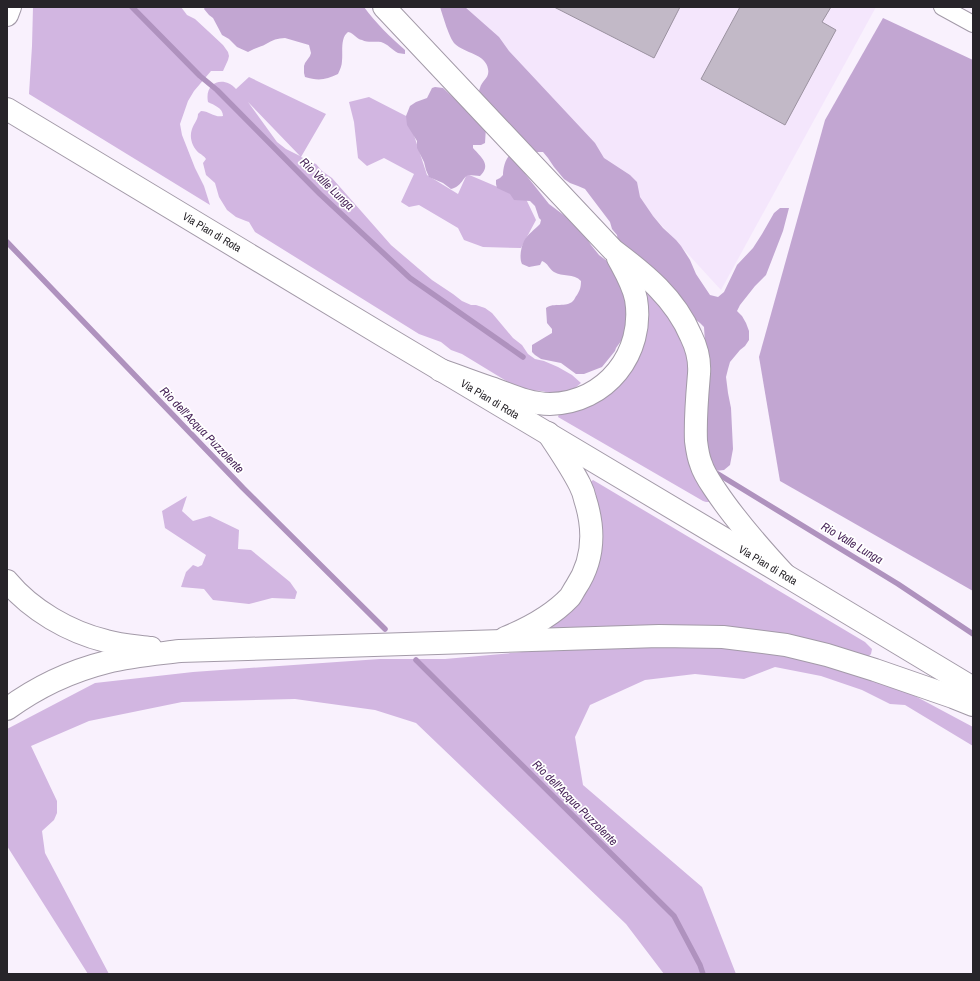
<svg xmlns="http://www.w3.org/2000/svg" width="980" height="981" font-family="'Archivo Narrow',sans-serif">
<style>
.built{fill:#f4e6fc}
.green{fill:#d2b6e1;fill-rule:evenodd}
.forest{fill:#c2a6d2}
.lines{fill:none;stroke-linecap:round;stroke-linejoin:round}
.stream{stroke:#af92be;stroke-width:5.5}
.building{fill:#c2b9c7;stroke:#9b92a0}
.minor-casing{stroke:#a39aa8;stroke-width:18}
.secondary-casing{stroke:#a39aa8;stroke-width:24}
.trunk-casing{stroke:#a39aa8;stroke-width:24}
.minor{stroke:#fff;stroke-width:16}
.secondary{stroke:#fff;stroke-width:22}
.trunk{stroke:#fff;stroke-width:22}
.labels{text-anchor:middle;stroke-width:3.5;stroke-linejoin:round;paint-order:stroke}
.street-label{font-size:11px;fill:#272429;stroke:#fff}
.water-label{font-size:12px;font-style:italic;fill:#431e54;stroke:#fff}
</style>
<rect width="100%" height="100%" fill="#f9f1fd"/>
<path class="built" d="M 461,7 L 876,7 L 721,290 Z"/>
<g class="green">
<path d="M 33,7 L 181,7 L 187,15 L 195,19 L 208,31 L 223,45 L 228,52 L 229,56 L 228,60 L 223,71 L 211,71 L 194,91 L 188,101 L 180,124 L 182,135 L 195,168 L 204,186 L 210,205 L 29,94 L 32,46 Z"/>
<path d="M 249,77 L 326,114 L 301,157 L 316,164 L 322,171 L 332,178 L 391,245 L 432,280 L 453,294 L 462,301 L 471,305 L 476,305 L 485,308 L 492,313 L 513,338 L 522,345 L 528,354 L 535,359 L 544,361 L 558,367 L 572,375 L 581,383 L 575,388 L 565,393 L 549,393 L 542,391 L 521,390 L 462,354 L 451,350 L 441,342 L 419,334 L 255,232 L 249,222 L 246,221 L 236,217 L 227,210 L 219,197 L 215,183 L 206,175 L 203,163 L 206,159 C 204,156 202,155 199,153 C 192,147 189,137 192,129 C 194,123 198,120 198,114 L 201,111 C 209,111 215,118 223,116 C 223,108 214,105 208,102 C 204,82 224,75 236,89 ZM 248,102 L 300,156 L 286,149 L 277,142 Z"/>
<path d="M 369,97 L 408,117 L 427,175 L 458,194 L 467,174 L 526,199 L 536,220 L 521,248 L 483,247 L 464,240 L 458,228 L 419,205 L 409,207 L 401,202 L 414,174 L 384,158 L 367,166 L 358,158 L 354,122 L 349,102 Z"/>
<path d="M 644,289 L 650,291 L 687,343 L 711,499 L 709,502 L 706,502 L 703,501 L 558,417 L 560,411 L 609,389 Z"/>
<path d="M 593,480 L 865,642 L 872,649 L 871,654 L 869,656 L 863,657 L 543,632 L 576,600 L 589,483 Z"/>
<path d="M 187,496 L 182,511 L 193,521 L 210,516 L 239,530 L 238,549 L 251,550 L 290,582 L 297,592 L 295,599 L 272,598 L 249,604 L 213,600 L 204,589 L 181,587 L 186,572 L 193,565 L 198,567 L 202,565 L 206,555 L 165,528 L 162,511 Z"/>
<path d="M 718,647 L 813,659 L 900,688 L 973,727 L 973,746 L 905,705 L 890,704 L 862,690 L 821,676 L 775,667 L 744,679 L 695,674 L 645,680 L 590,705 L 575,737 L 583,785 L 702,887 L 736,974 L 664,974 L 626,924 L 416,723 L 375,710 L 295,699 L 182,702 L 89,721 L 31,746 L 57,801 L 57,813 L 54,820 L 42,831 L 45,853 L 109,974 L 88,974 L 7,846 L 7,729 L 95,683 L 193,672 L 380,659 L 445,659 L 568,648 Z"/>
</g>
<g class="forest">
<path d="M 205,7 L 364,7 C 376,23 390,37 405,50 L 405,54 C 402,54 400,53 398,53 C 392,50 388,44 381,42 C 375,41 368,43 362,40 C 356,39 354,33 348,32 C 340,38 343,52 342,61 C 342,65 340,70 338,74 C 326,80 318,81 305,77 L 304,73 L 304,66 L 305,63 L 310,56 L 311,53 L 309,45 L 285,38 C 278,38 272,40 266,44 C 261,47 254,48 248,52 L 237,47 L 229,39 L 222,35 L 213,18 L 209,15 L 204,9 Z"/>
<path d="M 440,7 L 465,7 L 499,37 L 509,51 L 595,143 L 604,158 L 630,175 L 637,182 L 640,197 L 653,216 L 663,228 L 676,240 L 681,246 L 690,260 L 696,274 L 710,295 L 718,297 L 724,292 L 737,265 L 753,248 L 762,234 L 774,213 L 780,208 L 789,208 L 783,231 L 766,275 L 755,286 L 740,305 L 737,311 L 742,316 L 746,323 L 749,331 L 749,340 L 745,346 L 740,350 L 730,362 L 728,369 L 726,377 L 728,393 L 731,408 L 733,449 L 730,465 L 724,470 L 715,471 L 705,461 L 705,390 L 710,366 L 705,343 L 704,327 L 700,323 L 687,313 L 618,242 L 617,235 L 612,229 L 610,222 L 585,189 L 578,186 L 570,183 L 564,179 L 554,167 L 548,158 L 543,152 L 537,152 L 531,148 L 479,103 C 479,98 478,92 480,88 C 482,80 490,78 488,69 C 486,54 464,53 455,44 C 449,38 443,16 440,7 Z"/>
<path d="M 883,18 L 973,60 L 973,591 L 780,481 L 759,357 L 825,120 Z"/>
<path d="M 435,87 L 443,88 L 458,102 L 461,104 L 486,127 L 485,143 L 481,145 L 473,145 L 473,148 C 481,157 492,165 480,176 C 477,176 472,175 469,175 C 463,176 462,187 451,189 L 443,183 L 429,177 L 426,170 L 424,162 L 417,148 L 417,141 L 407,125 L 406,116 L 410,106 L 416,102 L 427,98 L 432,88 Z"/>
<path d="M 510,155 L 514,156 L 526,175 L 549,204 L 569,219 L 586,237 L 591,245 L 599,255 L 615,267 L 628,306 L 624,337 L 616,348 L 615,351 L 602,367 L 584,374 L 576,374 L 561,363 L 541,359 L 535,355 L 532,352 L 532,345 L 552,333 L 552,329 L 547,323 L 546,308 C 554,302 566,308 573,301 C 575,299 575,297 577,295 C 580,290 581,287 581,281 C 574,273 562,277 554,272 C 549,269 548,263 542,261 L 540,265 L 529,267 L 522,264 C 519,258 521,247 524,241 C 527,235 535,229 540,224 L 541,220 L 539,218 L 535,206 L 530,201 L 514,200 L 510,194 L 497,188 L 496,184 L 496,180 L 500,178 L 503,175 C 503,169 505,159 510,155 Z"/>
</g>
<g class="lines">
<g class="stream">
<path d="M 132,7 L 200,76 L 217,90 L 320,194 L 410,278 L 523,357"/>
<path d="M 7,242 L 243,488 L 385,629"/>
<path d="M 718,474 L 898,584 L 973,634"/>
<path d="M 416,660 L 674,916 L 700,965 L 703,974"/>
</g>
</g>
<g class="building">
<path d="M 554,7 L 680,7 L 654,58 Z"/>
<path d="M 740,7 L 831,7 L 822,22 L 836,30 L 785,125 L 701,79 Z"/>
</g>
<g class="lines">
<defs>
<path id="minor" d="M 942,7 L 973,24"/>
<path id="secondary" d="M 7,109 L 384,336 L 785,575 L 973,688"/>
<g id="trunk">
<path d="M 384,7 L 613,250 C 645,274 675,298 691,336 C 697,348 700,361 699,374 C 697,397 695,418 696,441 C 697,449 698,457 701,464 C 704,474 710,482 716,491 C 736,521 760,548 785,575"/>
<path d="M 7,15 L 10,7"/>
<path d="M 440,370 C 458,376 476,383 494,389 C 513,396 530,404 550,404 C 606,403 645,353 636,299 C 633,284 625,271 618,258"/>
<path d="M 7,581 C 31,610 69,632 106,641 C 120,645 136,646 151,648"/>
<path d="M 505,638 C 527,629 553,615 570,597 C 572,594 574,590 576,587 C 594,560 595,530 585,499 C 584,494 582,489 580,485 C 571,467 559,450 548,433"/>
<path d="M 7,709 C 37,687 71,671 107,662 C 131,656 156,654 180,651 L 659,636 L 723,637 L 786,645 L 827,655 L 875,670 L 953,697 L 973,705"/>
</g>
</defs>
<use href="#minor" class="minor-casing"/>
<use href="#secondary" class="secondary-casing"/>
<use href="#trunk" class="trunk-casing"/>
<use href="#minor" class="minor"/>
<use href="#secondary" class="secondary"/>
<use href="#trunk" class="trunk"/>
</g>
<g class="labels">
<g class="street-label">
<text transform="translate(212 232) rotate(31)" y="4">Via Pian di Rota</text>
<text transform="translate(490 399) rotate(31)" y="4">Via Pian di Rota</text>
<text transform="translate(768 565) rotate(31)" y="4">Via Pian di Rota</text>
</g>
<g class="water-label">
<text transform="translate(327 184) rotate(44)" y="4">Rio Valle Lunga</text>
<text transform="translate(202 430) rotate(46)" y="4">Rio dell'Acqua Puzzolente</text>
<text transform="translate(852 543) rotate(31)" y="4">Rio Valle Lunga</text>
<text transform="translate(575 803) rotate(45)" y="4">Rio dell'Acqua Puzzolente</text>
</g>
</g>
<rect width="980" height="981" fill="none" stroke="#272429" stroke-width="16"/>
</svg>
